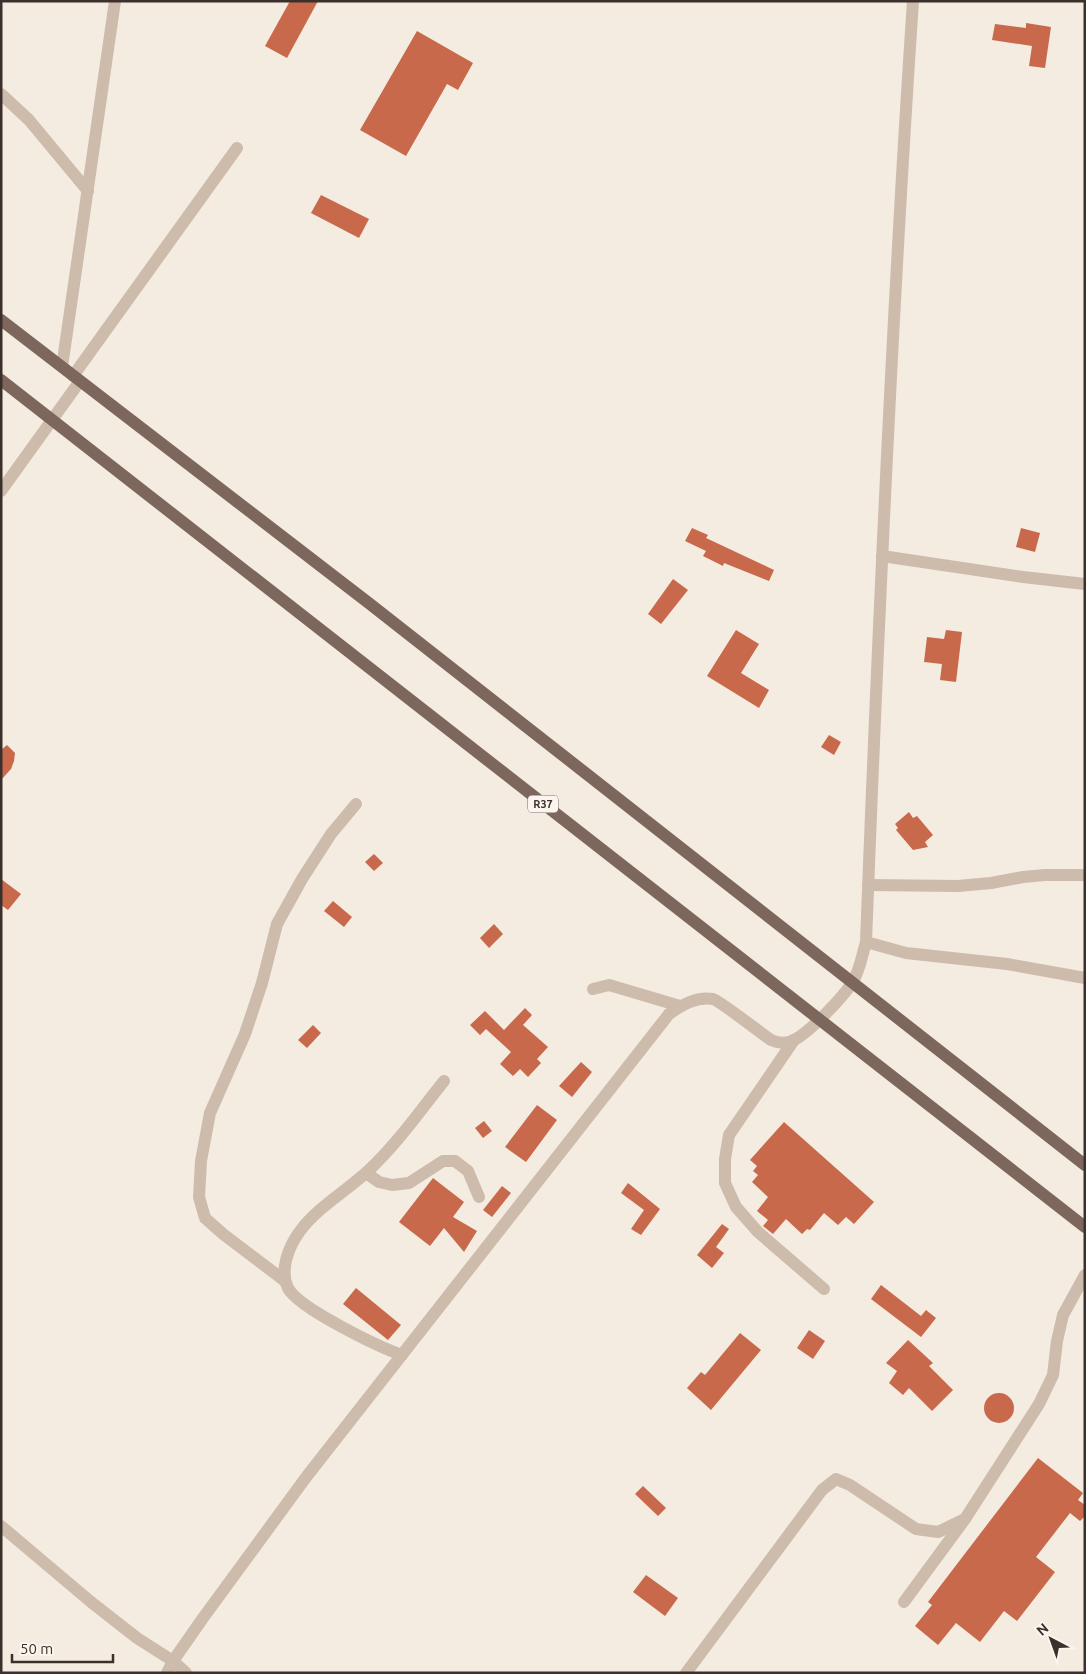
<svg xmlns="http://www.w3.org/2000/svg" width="1086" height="1674" font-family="Ubuntu,sans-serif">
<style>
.building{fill:#c8694b}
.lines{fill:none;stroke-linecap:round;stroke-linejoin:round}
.minor{stroke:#cdbbac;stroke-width:12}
.major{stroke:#7d675c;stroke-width:12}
.labels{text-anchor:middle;stroke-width:4.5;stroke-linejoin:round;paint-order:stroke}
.shield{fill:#fbf5ee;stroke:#756b66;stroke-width:1}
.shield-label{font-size:11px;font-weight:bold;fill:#3b302b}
</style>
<rect width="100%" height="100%" fill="#f4ebe1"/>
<g class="building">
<path d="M 290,1 L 318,1 L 287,58 L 265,46 Z"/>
<path d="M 1026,23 L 1051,27 L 1045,68 L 1029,66 L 1032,46 L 992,40 L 995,24 L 1026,28 Z"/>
<path d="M 417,31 L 473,63 L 458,90 L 447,84 L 406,156 L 360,130 Z"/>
<path d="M 321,195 L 369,219 L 359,238 L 311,213 Z"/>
<path d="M 692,528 L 708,535 L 706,538 L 774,570 L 769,581 L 724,563 L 723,566 L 703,556 L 706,551 L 685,541 Z"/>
<path d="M 1021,528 L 1040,533 L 1035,552 L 1016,547 Z"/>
<path d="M 673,579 L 688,590 L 661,624 L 648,614 Z"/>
<path d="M 736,630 L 759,644 L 741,673 L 769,690 L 759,708 L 707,676 Z"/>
<path d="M 946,630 L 962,632 L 956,682 L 940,680 L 942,664 L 924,662 L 927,637 L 944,639 Z"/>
<path d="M 829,735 L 841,742 L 834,755 L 821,747 Z"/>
<path d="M 7,745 L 15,753 L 14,761 L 11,769 L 1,780 L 1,750 Z"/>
<path d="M 909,812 L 913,818 L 917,816 L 933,835 L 925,842 L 928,847 L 913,850 L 896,830 L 898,828 L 895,824 Z"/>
<path d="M 374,854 L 383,863 L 374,871 L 365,862 Z"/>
<path d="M 1,879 L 21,894 L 8,910 L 1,905 Z"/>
<path d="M 333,901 L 352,917 L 344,927 L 324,911 Z"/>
<path d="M 494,924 L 503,934 L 489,948 L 480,938 Z"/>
<path d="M 525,1008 L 532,1015 L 523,1025 L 548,1047 L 537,1059 L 541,1063 L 528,1077 L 520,1069 L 513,1076 L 500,1064 L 511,1052 L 486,1029 L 480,1035 L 470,1025 L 485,1011 L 504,1030 Z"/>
<path d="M 313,1025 L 321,1033 L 307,1048 L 298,1040 Z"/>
<path d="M 581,1062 L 592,1072 L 572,1097 L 559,1086 Z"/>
<path d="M 537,1105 L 557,1120 L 526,1162 L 505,1147 Z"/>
<path d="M 484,1121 L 492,1131 L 483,1138 L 475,1128 Z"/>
<path d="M 784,1122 L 874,1202 L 854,1224 L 846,1217 L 838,1225 L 824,1213 L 810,1230 L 807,1229 L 802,1234 L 786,1219 L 773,1234 L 763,1226 L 768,1220 L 757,1211 L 768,1197 L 752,1182 L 758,1175 L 753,1171 L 757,1166 L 750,1160 Z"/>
<path d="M 433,1178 L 464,1202 L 453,1217 L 477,1231 L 464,1252 L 444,1228 L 430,1246 L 399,1222 Z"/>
<path d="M 628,1183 L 660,1209 L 641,1235 L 631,1229 L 644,1210 L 621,1193 Z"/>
<path d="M 502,1186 L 511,1193 L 492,1217 L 483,1210 Z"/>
<path d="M 722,1224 L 729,1229 L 716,1247 L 724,1253 L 712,1268 L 697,1255 Z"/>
<path d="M 881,1285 L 921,1316 L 926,1310 L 936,1318 L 921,1337 L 871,1299 Z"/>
<path d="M 356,1288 L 401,1325 L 388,1340 L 343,1304 Z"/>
<path d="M 809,1330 L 825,1341 L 813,1359 L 797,1348 Z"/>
<path d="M 740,1333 L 761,1350 L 711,1410 L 687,1388 L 701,1372 L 705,1375 Z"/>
<path d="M 908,1340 L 933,1363 L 929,1366 L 953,1390 L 932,1411 L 909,1388 L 903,1395 L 889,1383 L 897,1371 L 886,1363 Z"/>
<circle cx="999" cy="1408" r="15"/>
<path d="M 1038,1458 L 1083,1493 L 1078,1500 L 1085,1505 L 1085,1516 L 1080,1521 L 1070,1513 L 1036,1557 L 1055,1572 L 1017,1621 L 1004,1611 L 980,1642 L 956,1623 L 938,1645 L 915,1626 L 932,1605 L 928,1602 Z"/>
<path d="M 643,1486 L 666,1508 L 658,1516 L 635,1494 Z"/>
<path d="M 646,1575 L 678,1598 L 665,1616 L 633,1592 Z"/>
</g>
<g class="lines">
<g class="minor">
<path d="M 1,94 L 29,120 L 88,191"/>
<path d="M 62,367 L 115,1"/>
<path d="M 73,376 L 237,148"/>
<path d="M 1,491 L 80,381"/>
<path d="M 882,556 L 1023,577 L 1085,584"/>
<path d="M 868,885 L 958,886 L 991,883 L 1023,877 L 1045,875 L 1085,875"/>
<path d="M 866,942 L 906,953 L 1007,964 L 1085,978"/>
<path d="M 593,989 L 609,985 L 680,1006"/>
<path d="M 794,1040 L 729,1135 L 725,1159 L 725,1183 L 736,1207 L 758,1232 L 824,1289"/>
<path d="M 366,1173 L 379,1182 L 392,1185 L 409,1183 L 443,1161 L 455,1161 L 468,1171 L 479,1197"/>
<path d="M 285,1281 L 223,1234 L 205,1218 L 199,1197 L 201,1161 L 210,1113 L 245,1034 L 262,983 L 277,924 L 302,879 L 331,834 L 356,804"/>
<path d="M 402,1355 C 379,1347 298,1308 288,1288 C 279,1270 289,1246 300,1231 C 318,1207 345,1192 368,1171 C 397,1144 419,1112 444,1081"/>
<path d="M 1,1526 L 91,1602 L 137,1638 L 173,1661 L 186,1673"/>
<path d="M 904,1602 L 965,1519 L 1039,1404 L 1053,1375 L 1057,1341 L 1063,1315 L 1085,1275"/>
<path d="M 167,1673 L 173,1661 L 203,1618 L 307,1476 L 669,1014 C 682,1005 697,996 713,999 C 720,1001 762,1034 771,1040 C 778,1043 787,1044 794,1040 C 809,1033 843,997 852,983 C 860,971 862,955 866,942 C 878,628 892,314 913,1"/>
<path d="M 686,1673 L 822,1490 L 836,1479 L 850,1485 L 916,1529 L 938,1532 L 965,1519"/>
</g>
<g class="major">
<path d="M 1,320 L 370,604 L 1085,1165"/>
<path d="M 1,380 L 1085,1227"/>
</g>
</g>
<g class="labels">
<rect class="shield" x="528" y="795.5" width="30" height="17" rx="4"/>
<g class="shield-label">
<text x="543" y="808">R37</text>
</g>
</g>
<rect width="1086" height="1674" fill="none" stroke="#3b302b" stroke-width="5"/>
<g transform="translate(1051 1639) rotate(319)" stroke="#fbf5ee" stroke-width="4" paint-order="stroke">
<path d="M0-4L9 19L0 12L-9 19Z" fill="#3b302b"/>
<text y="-8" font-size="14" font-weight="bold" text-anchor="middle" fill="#3b302b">N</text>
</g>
<path d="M12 1654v8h101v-8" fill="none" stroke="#3b302b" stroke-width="2.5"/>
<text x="20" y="1654" font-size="15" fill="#3b302b" stroke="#fbf5ee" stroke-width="4" paint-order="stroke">50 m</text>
</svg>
